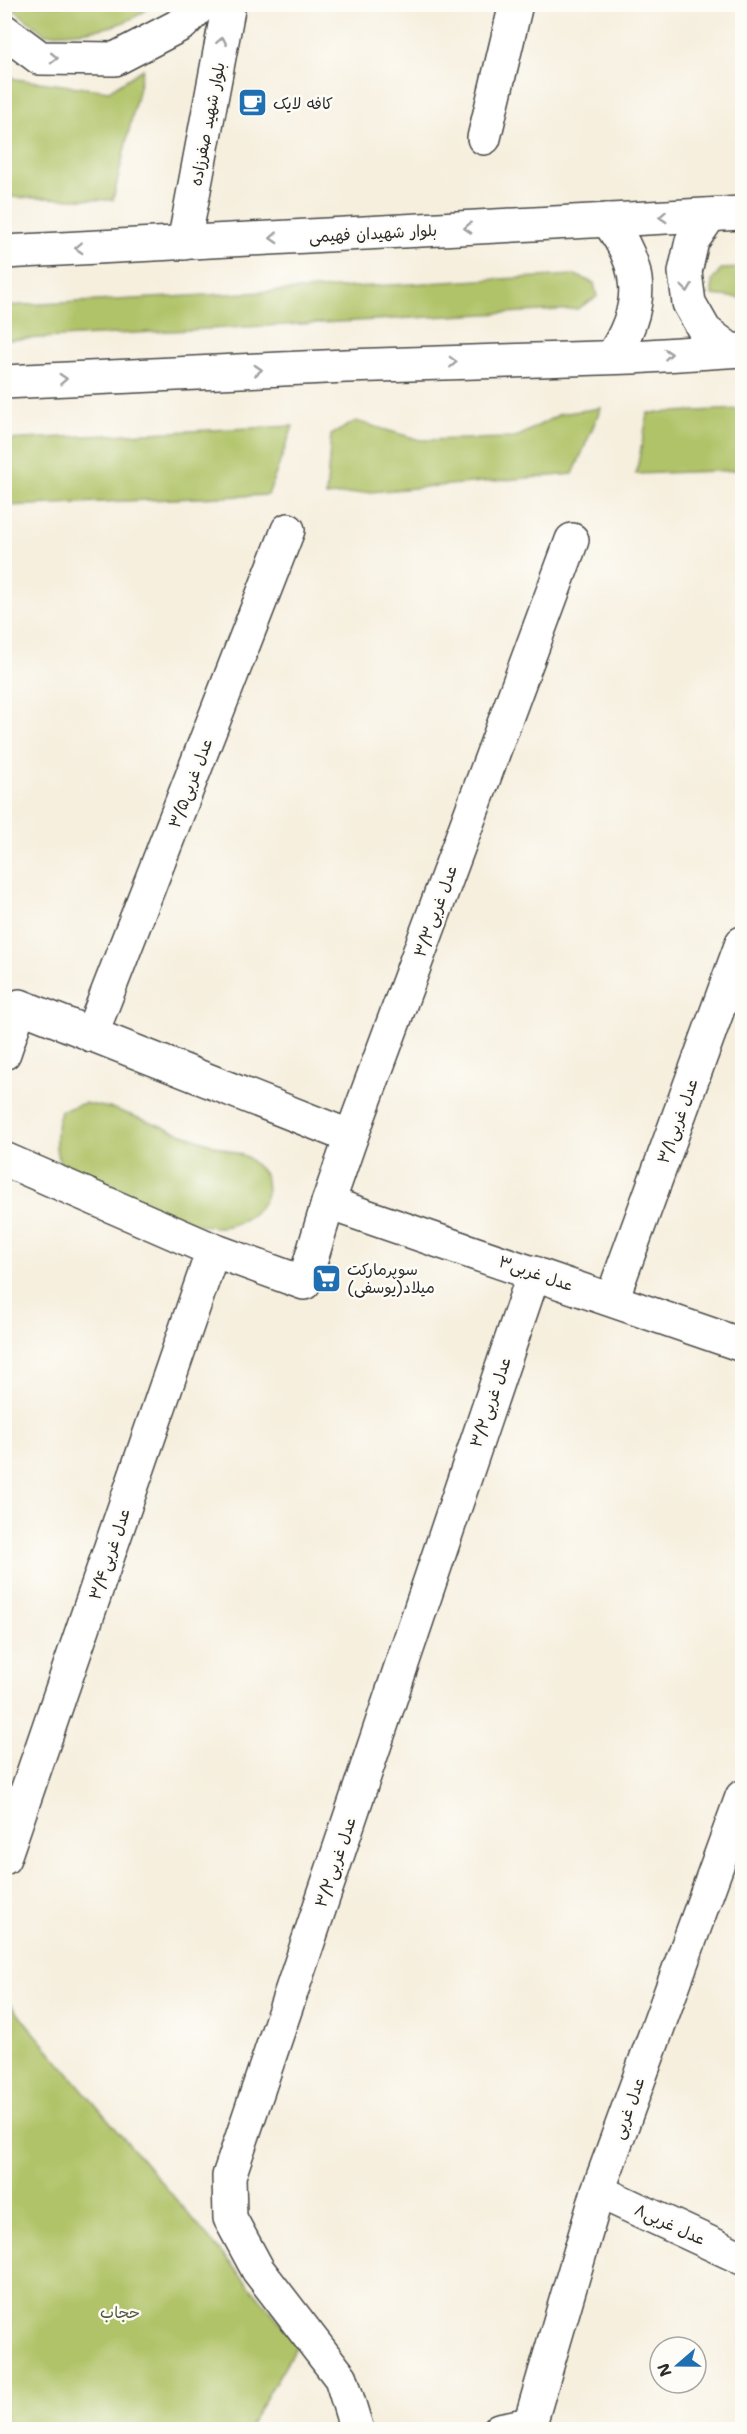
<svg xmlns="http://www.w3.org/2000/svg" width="747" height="2434" font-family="'Shantell Sans','Playpen Sans Arabic',sans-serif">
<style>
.green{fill:#b0c367;stroke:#6e7749;stroke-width:1.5}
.water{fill:#6dafe2;stroke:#4c6d86;stroke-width:1.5}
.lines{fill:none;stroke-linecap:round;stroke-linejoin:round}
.minor-casing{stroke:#494846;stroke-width:36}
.minor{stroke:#fff;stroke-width:33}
.oneway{stroke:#a0a0a0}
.labels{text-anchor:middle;stroke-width:5;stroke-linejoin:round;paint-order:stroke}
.poi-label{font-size:16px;fill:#2b2b2b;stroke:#fdfcf7;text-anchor:start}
.street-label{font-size:16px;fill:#2b2b2b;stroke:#fdfcf7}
.park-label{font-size:16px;fill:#53593d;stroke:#fdfcf7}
</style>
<rect width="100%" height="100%" fill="#fdfcf7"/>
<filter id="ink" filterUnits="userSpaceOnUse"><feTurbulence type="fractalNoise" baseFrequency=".0167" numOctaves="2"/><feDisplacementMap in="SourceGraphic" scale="12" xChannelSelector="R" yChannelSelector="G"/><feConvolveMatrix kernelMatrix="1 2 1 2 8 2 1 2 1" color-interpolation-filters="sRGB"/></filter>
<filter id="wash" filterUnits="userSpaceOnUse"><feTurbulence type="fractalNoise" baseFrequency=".008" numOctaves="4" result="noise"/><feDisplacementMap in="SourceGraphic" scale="24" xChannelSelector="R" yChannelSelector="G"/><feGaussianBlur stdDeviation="1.35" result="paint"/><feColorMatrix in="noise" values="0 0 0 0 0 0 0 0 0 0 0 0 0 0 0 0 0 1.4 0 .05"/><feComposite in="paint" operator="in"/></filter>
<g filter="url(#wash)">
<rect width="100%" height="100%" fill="#f6efde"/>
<g class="green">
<path d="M 8,5 L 152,5 C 124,31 81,32 45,34 Z"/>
<path d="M 143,69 L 113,200 L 5,197 L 5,70 L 15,79 L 109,91 Z"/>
<path d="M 742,268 L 742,298 L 712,295 L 712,281 L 721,269 Z"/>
<path d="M 575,275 L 594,283 L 597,297 L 577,309 L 5,340 L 5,306 Z"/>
<path d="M 601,408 L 573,474 L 326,496 L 331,435 L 356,421 L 420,440 L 515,438 L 560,414 Z"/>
<path d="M 742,409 L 742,470 L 636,474 L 648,413 Z"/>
<path d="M 293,426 L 268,495 L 5,506 L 5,440 Z"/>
<path d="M 84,1103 L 114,1109 L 247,1157 L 265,1174 C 266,1181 268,1191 266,1197 C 259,1214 236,1227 218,1227 C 196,1228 131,1201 109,1191 C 98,1186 75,1179 67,1172 C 51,1156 55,1130 61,1111 Z"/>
<path d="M 4,1997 L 298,2343 L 248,2429 L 5,2429 Z"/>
</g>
<path class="water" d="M 5,2301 C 14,2318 13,2346 5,2363 Z"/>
</g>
<g filter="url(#ink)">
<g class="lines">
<defs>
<g id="minor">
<path d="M 4,31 L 40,58 L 115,59 L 182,24 L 202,4"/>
<path d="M 484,138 L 516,4"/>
<path d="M 710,215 L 692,241 L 685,272 L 689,303 L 705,331 L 730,350"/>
<path d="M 607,220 C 644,267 645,307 612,357"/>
<path d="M 184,243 L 229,4"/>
<path d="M 4,252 L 742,213"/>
<path d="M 4,382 L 346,366 L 632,357 L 742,350"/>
<path d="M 91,1035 L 288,530"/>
<path d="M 4,1053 L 20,1006 L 351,1137"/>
<path d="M 4,1159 L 213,1250 L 304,1283 L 328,1203 L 351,1137 L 572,540"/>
<path d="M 328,1203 L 742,1345"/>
<path d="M 612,1299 L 742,943"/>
<path d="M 4,1858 L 213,1250"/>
<path d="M 598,2191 L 742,2258"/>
<path d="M 530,2424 L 598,2191 L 742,1797"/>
<path d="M 357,2430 L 341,2378 L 258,2270 L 230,2218 L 229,2176 L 534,1273"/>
<path d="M 499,2430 L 530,2424"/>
</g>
</defs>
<use href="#minor" class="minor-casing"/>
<use href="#minor" class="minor"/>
</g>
<defs><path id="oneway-chevron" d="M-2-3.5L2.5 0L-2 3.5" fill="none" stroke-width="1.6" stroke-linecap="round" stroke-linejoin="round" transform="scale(1.5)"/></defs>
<g class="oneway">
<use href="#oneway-chevron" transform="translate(222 41) rotate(-79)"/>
<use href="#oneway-chevron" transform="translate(54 58) rotate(1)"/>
<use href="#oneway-chevron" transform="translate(663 217) rotate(177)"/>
<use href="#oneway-chevron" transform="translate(468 228) rotate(177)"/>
<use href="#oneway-chevron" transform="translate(274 238) rotate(177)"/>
<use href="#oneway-chevron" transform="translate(79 248) rotate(177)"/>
<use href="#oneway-chevron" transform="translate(687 288) rotate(82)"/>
<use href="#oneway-chevron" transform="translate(668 354) rotate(-4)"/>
<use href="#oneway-chevron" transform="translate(453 362) rotate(-2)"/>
<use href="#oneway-chevron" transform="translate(258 370) rotate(-3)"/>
<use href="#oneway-chevron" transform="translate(63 379) rotate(-3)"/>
</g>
</g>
<defs>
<symbol id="cafe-square" viewBox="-11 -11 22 22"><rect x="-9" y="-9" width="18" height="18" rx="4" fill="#1f6fb2" stroke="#fdfcf7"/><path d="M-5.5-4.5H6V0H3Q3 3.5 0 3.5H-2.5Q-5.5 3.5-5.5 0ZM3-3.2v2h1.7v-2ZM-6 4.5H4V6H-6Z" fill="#fff"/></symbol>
<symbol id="supermarket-square" viewBox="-11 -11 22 22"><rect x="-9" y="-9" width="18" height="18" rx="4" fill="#1f6fb2" stroke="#fdfcf7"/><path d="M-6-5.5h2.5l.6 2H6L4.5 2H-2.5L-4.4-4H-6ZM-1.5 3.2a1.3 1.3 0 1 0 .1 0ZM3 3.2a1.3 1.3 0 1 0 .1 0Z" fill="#fff"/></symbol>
</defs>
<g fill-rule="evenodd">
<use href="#cafe-square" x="236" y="86" width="33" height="33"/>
<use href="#supermarket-square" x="310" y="1262" width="33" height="33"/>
</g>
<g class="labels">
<g class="poi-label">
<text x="273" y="109">کافه لایک</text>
<text x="347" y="1275">سوپرمارکت<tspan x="347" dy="18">میلاد(یوسفی)</tspan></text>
</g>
<g class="street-label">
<text transform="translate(207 124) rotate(-79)" y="6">بلوار شهید صفرزاده</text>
<text transform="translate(373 233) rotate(-3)" y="6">بلوار شهیدان فهیمی</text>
<text transform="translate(190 783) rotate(-69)" y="6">عدل غربی۳/۵</text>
<text transform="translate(435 911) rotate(-70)" y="6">عدل غربی۳/۳</text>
<text transform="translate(677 1121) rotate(-70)" y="6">عدل غربی۳/۱</text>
<text transform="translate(536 1273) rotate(19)" y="6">عدل غربی۳</text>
<text transform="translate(490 1402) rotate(-71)" y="6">عدل غربی۳/۲</text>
<text transform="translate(109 1554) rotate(-71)" y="6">عدل غربی۳/۴</text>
<text transform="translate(335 1862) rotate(-71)" y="6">عدل غربی۳/۲</text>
<text transform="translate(628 2108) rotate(-70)" y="6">عدل غربی</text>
<text transform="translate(670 2224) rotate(25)" y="6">عدل غربی۸</text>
</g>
<g class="park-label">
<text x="120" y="2318">حجاب</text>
</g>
</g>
<rect width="747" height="2434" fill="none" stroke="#fdfcf7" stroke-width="24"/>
<g transform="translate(678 2365) rotate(250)"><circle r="28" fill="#fdfcf7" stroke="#a9a8a5" stroke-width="1.5"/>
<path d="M0-4.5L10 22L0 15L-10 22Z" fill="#1f6fb2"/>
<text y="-9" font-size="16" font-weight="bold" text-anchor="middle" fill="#2b2b2b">N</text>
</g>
</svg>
